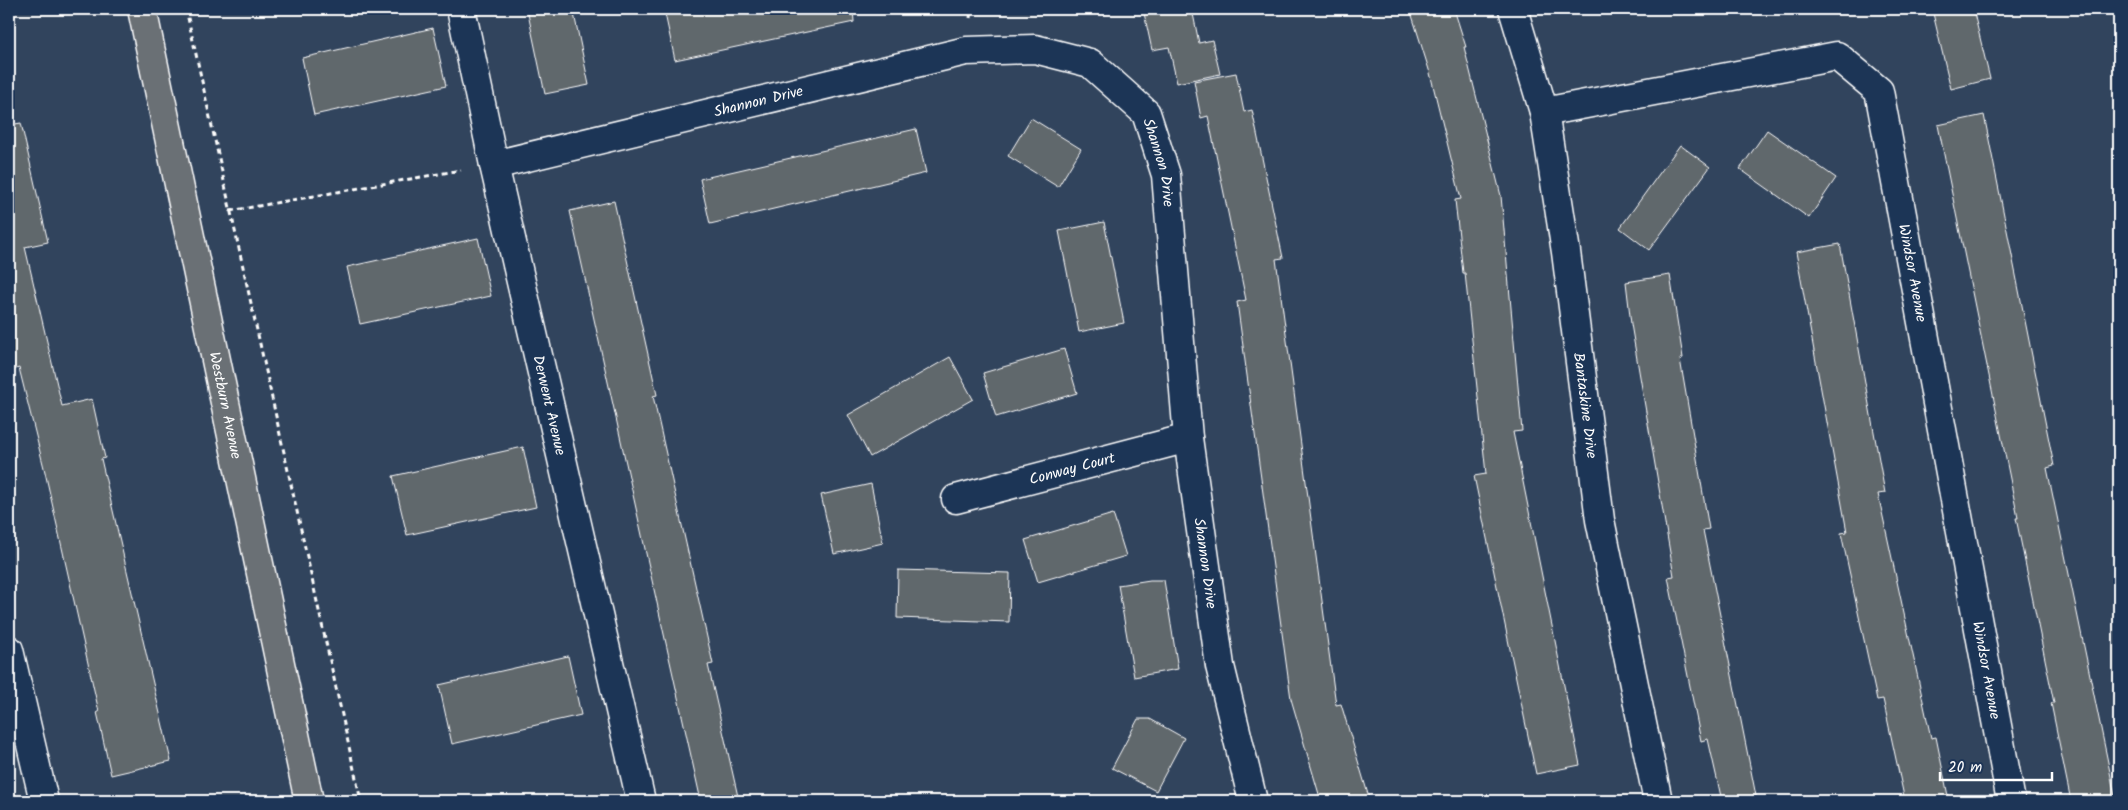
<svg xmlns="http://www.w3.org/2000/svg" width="2128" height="810" font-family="Kalam,sans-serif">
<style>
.building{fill:#61676c;stroke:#fff}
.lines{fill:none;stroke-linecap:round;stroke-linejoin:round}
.minor-casing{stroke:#fff;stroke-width:31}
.major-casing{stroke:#fff;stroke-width:31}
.path{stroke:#fff;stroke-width:3;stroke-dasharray:5 4;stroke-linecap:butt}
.minor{stroke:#1d3557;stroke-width:28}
.major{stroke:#6b6f75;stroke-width:28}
.labels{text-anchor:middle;stroke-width:4;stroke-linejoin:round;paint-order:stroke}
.street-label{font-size:15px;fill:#fff;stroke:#1d3557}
</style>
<rect width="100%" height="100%" fill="#31445d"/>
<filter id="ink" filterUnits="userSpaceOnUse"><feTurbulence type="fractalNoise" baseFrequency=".02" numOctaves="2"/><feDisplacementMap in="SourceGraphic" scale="10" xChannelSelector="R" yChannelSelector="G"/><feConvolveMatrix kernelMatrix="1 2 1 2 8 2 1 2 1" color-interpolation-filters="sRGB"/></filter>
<g filter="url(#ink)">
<g class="building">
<path d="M 527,9 L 573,9 L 589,85 L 545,94 Z"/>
<path d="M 664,9 L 853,9 L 854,22 L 675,60 Z"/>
<path d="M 1166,9 L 1192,9 L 1199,43 L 1212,40 L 1220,74 L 1177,83 L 1169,47 L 1152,50 L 1144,13 Z"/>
<path d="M 1410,9 L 1454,9 L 1466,47 L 1464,47 L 1501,196 L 1522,431 L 1513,432 L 1580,765 L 1536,774 L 1474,476 L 1486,474 L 1465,273 L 1463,273 L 1455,200 L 1461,199 L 1430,73 Z"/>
<path d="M 1932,9 L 1973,9 L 1990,79 L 1951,89 Z"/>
<path d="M 433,28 L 446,86 L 314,115 L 302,58 Z"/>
<path d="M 1236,73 L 1244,112 L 1252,110 L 1283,258 L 1276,259 L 1336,705 L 1341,704 L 1370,801 L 1321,801 L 1291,699 L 1237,302 L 1246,300 L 1208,116 L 1201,118 L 1194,81 Z"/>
<path d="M 1984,115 L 2054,466 L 2047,468 L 2116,801 L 2071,801 L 2051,703 L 2054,703 L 2016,518 L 2018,518 L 1938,125 Z"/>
<path d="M 1031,118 L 1081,149 L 1058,187 L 1008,156 Z"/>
<path d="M 21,123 L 48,242 L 25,247 L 62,406 L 92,399 L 105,458 L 101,459 L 171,761 L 111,775 L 97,712 L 99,712 L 45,472 L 19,368 L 9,371 L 9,125 Z"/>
<path d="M 916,129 L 926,173 L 710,224 L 700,179 Z"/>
<path d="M 1767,130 L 1836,178 L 1809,218 L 1740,169 Z"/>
<path d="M 1680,145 L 1710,167 L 1649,250 L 1620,228 Z"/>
<path d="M 614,201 L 657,395 L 653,396 L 713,664 L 708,665 L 739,801 L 701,801 L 570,211 Z"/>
<path d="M 1104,222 L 1124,323 L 1079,332 L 1059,231 Z"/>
<path d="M 478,238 L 491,296 L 360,324 L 347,267 Z"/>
<path d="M 1840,244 L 1885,493 L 1878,494 L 1931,738 L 1936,737 L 1949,801 L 1905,801 L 1883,699 L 1877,700 L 1841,533 L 1847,532 L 1796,252 Z"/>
<path d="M 1670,275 L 1683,358 L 1680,359 L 1709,529 L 1703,530 L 1757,801 L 1722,801 L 1708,739 L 1701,741 L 1668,577 L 1674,576 L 1631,324 L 1626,282 Z"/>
<path d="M 1064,349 L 1077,393 L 996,417 L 983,373 Z"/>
<path d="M 950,357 L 973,399 L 870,457 L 848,415 Z"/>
<path d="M 523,447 L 536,507 L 407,535 L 393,476 Z"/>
<path d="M 871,484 L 883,543 L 834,554 L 821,495 Z"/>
<path d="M 1113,514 L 1126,556 L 1038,582 L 1025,540 Z"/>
<path d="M 898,570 L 1010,573 L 1009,622 L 897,618 Z"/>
<path d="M 1150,580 L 1164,580 L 1178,669 L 1134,677 L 1118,585 Z"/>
<path d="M 568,656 L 581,715 L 452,744 L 439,685 Z"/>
<path d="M 1138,719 L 1150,719 L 1184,738 L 1156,791 L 1112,768 Z"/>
</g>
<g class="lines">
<defs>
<g id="minor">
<path id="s1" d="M 461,9 L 494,165 L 641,801"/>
<path id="s2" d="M 1513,9 L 1544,112 L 1566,252 L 1600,520 L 1658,801"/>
<path id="s3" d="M 1544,112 L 1837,56 L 1879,91 L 2011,801"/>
<path id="s4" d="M 494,165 L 966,51 L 1035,49 L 1090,63 L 1146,113 L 1166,175 L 1188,438 L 1220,666 L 1253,801"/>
<path id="s5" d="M 956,499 L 1188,438"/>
<path d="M 9,650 L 44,801"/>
</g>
<g id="major">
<path id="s6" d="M 142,9 L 309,801"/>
</g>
</defs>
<use href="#minor" class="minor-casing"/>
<use href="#major" class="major-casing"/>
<g class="path">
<path d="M 186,9 L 361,801"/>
<path d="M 970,18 L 971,9"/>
<path d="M 230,211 L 461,170"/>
</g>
<use href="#minor" class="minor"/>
<use href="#major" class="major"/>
</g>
</g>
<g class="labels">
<g class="street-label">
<text dy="5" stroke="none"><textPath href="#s4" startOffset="272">Shannon Drive</textPath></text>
<text dy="5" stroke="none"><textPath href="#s4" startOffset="738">Shannon Drive</textPath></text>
<text dy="5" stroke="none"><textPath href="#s3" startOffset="538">Windsor Avenue</textPath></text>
<text dy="5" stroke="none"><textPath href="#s6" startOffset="405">Westburn Avenue</textPath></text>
<text dy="5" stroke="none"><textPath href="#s1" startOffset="406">Derwent Avenue</textPath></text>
<text dy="5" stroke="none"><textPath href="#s2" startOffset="404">Bantaskine Drive</textPath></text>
<text dy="5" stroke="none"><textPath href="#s5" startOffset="120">Conway Court</textPath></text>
<text dy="5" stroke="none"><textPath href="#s4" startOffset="1142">Shannon Drive</textPath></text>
<text dy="5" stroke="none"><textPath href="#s3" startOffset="942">Windsor Avenue</textPath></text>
</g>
</g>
<rect width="2128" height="810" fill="none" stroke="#1d3557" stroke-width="30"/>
<rect x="15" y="15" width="2098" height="780" fill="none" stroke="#fff" stroke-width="2" filter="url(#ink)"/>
<path d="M1940 772v8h112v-8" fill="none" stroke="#ffffff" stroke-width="2.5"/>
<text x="1948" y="772" font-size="15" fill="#ffffff" stroke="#1d3557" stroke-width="4" paint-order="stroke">20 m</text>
</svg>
